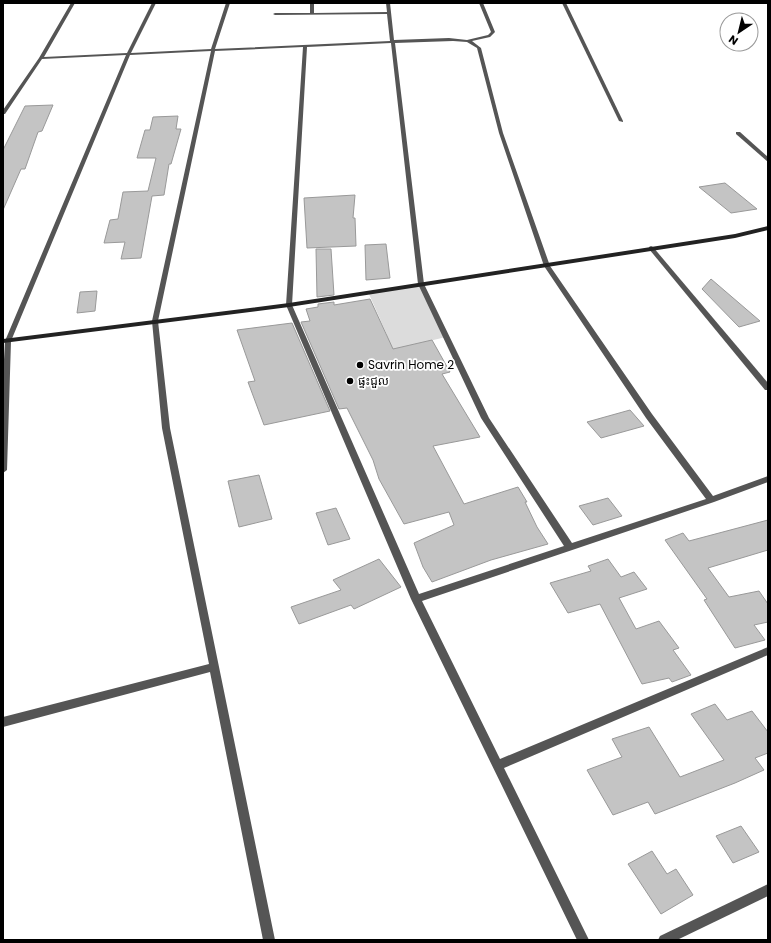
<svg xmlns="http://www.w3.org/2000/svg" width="771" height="943" font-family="Poppins,'Noto Sans Khmer',sans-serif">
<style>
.green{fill:#dcdcdc}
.building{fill:#c4c4c4;stroke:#999}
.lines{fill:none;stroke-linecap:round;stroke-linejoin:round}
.street{fill:#555;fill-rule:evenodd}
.secondary{fill:#222;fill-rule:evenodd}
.poi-dot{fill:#000;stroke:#fff;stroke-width:1.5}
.labels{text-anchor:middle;stroke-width:3.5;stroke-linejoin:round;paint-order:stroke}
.poi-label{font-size:12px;fill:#000;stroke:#fff;text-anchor:start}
</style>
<rect width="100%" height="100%" fill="#fff"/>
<path class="green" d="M 421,284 L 446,337 L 387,351 L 387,335 L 369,294 Z"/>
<g class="building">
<path d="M 53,105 L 42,131 L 38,132 L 25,169 L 21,169 L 3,210 L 3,150 L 25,106 Z"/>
<path d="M 178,116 L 176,129 L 181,129 L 171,164 L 169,164 L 164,195 L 152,196 L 141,258 L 121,259 L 125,242 L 104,243 L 110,220 L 118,219 L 123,192 L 148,191 L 156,158 L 137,158 L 145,130 L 150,130 L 153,117 Z"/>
<path d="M 725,183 L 757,209 L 731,213 L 699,187 Z"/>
<path d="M 355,195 L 353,218 L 355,218 L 356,246 L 307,248 L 304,198 Z"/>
<path d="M 386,244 L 390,278 L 366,280 L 365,245 Z"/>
<path d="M 316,249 L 331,249 L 334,295 L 317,297 Z"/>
<path d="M 711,279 L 760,321 L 739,327 L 702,289 Z"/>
<path d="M 97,291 L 95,311 L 77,313 L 80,292 Z"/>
<path d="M 370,299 L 393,349 L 432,340 L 450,372 L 442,374 L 480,437 L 433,446 L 464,504 L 518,487 L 527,502 L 525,502 L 537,527 L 548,544 L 491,560 L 432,582 L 423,567 L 414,543 L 454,525 L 449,512 L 404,524 L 379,479 L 373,460 L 347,408 L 339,409 L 301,322 L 310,321 L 306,309 L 318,307 L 318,304 L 334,302 L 334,305 Z"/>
<path d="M 292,323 L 330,411 L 264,425 L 248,382 L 255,381 L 237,330 Z"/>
<path d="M 630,410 L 644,426 L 601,438 L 587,422 Z"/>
<path d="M 259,475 L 272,519 L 239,527 L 228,481 Z"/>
<path d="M 608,498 L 622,516 L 593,525 L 579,506 Z"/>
<path d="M 336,508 L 350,539 L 328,545 L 316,513 Z"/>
<path d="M 768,520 L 768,550 L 708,568 L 729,597 L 759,591 L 768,604 L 768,622 L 754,625 L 765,640 L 735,648 L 704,600 L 707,599 L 665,540 L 683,533 L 689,541 Z"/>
<path d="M 379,559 L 401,587 L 354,609 L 351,605 L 299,624 L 291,607 L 341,590 L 333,580 Z"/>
<path d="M 608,559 L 621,577 L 634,572 L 647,589 L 619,598 L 636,629 L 659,621 L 679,648 L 673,650 L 691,675 L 672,682 L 669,678 L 642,684 L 600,604 L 568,613 L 550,583 L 591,571 L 588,566 Z"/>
<path d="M 715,704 L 727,720 L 752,711 L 768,732 L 768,753 L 755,758 L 764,770 L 735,783 L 655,814 L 648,802 L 613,815 L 587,770 L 622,757 L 612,739 L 649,727 L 680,777 L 724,760 L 691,714 Z"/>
<path d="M 741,826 L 759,852 L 733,863 L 716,836 Z"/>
<path d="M 652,851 L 667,874 L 676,869 L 693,895 L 661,914 L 628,864 Z"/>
</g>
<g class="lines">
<g class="street">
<path d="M 71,3 L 75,3 L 44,57 L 127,53 L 152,3 L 156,3 L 131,53 L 211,49 L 226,3 L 230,3 L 215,49 L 390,41 L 387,14 L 275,15 L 273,14 L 275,13 L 310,13 L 310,3 L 314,3 L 314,13 L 387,12 L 386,3 L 390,3 L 394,40 L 449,38 L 467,40 L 488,35 L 491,32 L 479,3 L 483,3 L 495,32 L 490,37 L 472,41 L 481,48 L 503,133 L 550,266 L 652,414 L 713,496 L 768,476 L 768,482 L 714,502 L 422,601 L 500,759 L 768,647 L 768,655 L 504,768 L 589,940 L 577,940 L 411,599 L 286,305 L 303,47 L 215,51 L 158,321 L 170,428 L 275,940 L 263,940 L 210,672 L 3,727 L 3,717 L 209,664 L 162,428 L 152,321 L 211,51 L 130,55 L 11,341 L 7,470 L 3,473 L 3,378 L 5,341 L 126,55 L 42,59 L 5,114 L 3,114 L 3,110 L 39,58 ZM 453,41 L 467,42 L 477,48 L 499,133 L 544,266 L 646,418 L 706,499 L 572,543 L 489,418 L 424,284 L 395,43 ZM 391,43 L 418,284 L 481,418 L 564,546 L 419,594 L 292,305 L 307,47 Z"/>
<path d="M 562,3 L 566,3 L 623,121 L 623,122 L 619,121 Z"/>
<path d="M 736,132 L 740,132 L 768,157 L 768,162 L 736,134 Z"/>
<path d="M 651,246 L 653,247 L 768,383 L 768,390 L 765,390 L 649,249 L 649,247 Z"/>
<path d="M 768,884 L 768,896 L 677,940 L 658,940 L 660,936 Z"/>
</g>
<path class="secondary" d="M 768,226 L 768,230 L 735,238 L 289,307 L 3,343 L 3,339 L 289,303 L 735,234 Z"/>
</g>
<g class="poi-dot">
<circle cx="360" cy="365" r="4"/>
<circle cx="350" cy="381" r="4"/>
</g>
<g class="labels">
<g class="poi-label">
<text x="368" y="369">Savrin Home 2</text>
<text x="358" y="385">ផ្ទះជួល</text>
</g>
</g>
<rect width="771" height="943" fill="none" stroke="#000000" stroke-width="8"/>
<g transform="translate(739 32) rotate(215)"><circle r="19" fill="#ffffff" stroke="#999999"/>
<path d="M0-3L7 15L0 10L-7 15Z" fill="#000000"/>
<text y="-6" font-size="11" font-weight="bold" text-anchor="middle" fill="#000000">N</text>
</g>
</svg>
